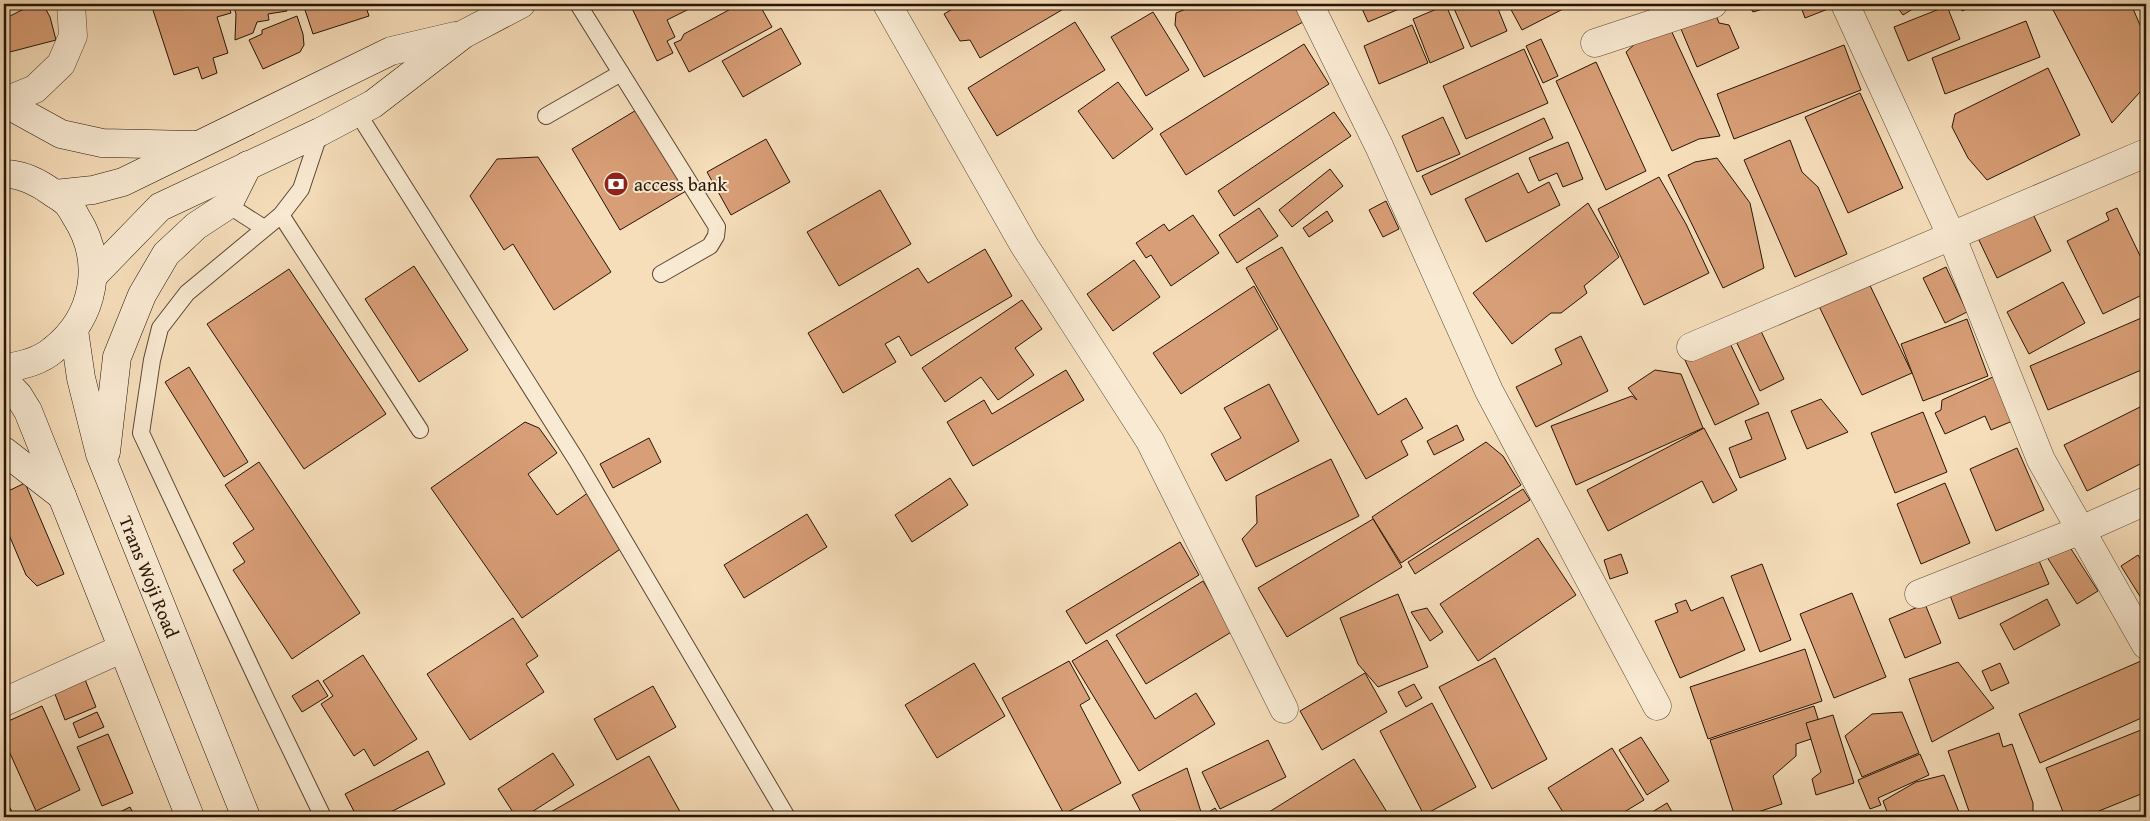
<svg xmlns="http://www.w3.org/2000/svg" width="2150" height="821" font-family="'Gentium Book Plus',serif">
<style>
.building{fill:#d89e77;stroke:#271504}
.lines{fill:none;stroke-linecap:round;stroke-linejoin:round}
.service-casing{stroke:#5b4732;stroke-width:18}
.minor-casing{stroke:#5b4732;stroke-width:29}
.secondary-casing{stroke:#271504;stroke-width:29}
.service{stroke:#f9ead3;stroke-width:16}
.minor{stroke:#f9ead3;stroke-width:28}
.secondary{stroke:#f9ead3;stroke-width:28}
.labels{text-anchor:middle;stroke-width:4;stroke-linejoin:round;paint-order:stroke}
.poi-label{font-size:19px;fill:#271504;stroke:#f9ead3;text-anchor:start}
.street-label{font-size:19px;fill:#271504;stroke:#f9ead3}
</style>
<rect width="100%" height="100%" fill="#f6debb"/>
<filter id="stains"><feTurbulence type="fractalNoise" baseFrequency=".004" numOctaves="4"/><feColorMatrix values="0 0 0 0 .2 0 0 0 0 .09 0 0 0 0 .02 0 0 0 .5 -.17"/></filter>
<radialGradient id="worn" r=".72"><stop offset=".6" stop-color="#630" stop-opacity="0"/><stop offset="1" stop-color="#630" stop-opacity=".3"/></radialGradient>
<g class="building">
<path d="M 4,4 L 21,4 L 4,11 Z"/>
<path d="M 34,4 L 43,4 L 50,17 L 56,40 L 6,53 L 4,49 L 4,19 Z"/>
<path d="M 151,4 L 228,4 L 231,13 L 217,17 L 228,53 L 213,58 L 217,73 L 202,79 L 198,67 L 174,75 Z"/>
<path d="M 233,4 L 286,4 L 287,11 L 268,14 L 269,20 L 257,22 L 253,33 L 235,40 L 236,14 Z"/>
<path d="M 303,4 L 365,4 L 369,16 L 313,34 Z"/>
<path d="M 630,4 L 699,4 L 667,20 L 675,37 L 667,41 L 673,53 L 657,61 Z"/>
<path d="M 740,4 L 759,4 L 772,27 L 689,72 L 674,43 L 681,40 L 684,34 Z"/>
<path d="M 961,4 L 1072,4 L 980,58 L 970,40 L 960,41 L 944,14 Z"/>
<path d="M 1198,4 L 1293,4 L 1303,22 L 1204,77 L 1175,25 L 1176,13 Z"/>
<path d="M 1360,4 L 1411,4 L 1368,22 Z"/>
<path d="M 1452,4 L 1496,4 L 1507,31 L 1471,47 Z"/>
<path d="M 1508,4 L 1563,4 L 1565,8 L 1522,30 Z"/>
<path d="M 1748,4 L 1779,4 L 1753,12 Z"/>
<path d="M 1800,4 L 1826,4 L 1828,9 L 1805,18 Z"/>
<path d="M 1895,4 L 1921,4 L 1903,15 Z"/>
<path d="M 1959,4 L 1978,4 L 1962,11 Z"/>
<path d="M 2050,4 L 2131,4 L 2146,39 L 2146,89 L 2140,92 L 2112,123 Z"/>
<path d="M 1446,5 L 1464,48 L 1430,63 L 1413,19 Z"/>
<path d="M 1947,6 L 1960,39 L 1908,61 L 1894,27 Z"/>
<path d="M 1713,7 L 1719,23 L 1729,25 L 1739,48 L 1697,67 L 1678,22 Z"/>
<path d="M 1153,12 L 1189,70 L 1146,96 L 1111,37 Z"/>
<path d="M 297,16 L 303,34 L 304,45 L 300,52 L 263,69 L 249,40 L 262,34 L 262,30 Z"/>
<path d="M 2026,21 L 2040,57 L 1945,94 L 1932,58 Z"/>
<path d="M 1075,22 L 1105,70 L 997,136 L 968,88 Z"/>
<path d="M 1412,25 L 1428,63 L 1379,84 L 1364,46 Z"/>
<path d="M 781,28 L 801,64 L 743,97 L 722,61 Z"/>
<path d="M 1670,28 L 1720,136 L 1699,139 L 1672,151 L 1626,52 L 1647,33 Z"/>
<path d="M 1541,39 L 1558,76 L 1543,83 L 1526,46 Z"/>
<path d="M 1304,44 L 1329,84 L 1186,175 L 1160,134 Z"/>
<path d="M 1844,45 L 1861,90 L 1734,139 L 1717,94 Z"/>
<path d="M 1524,49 L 1548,103 L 1466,139 L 1443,86 Z"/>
<path d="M 1596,62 L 1646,171 L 1606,190 L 1556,81 Z"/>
<path d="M 2048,68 L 2080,135 L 1987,180 L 1968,158 L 1952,127 L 1955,114 Z"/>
<path d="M 1118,82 L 1153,129 L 1113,159 L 1078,111 Z"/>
<path d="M 1860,93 L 1903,188 L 1848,213 L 1805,117 Z"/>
<path d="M 638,109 L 686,191 L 620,230 L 572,149 Z"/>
<path d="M 1334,112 L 1351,136 L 1234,216 L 1218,191 Z"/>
<path d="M 1443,117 L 1460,154 L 1417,172 L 1402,136 Z"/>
<path d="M 1544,118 L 1553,138 L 1431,195 L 1422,176 Z"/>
<path d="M 766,139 L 790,182 L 731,215 L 707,172 Z"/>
<path d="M 1790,140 L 1802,172 L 1818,187 L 1847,254 L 1795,277 L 1744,160 Z"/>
<path d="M 1568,142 L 1583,179 L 1563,187 L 1557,173 L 1539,181 L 1529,158 Z"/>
<path d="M 538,157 L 611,272 L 554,310 L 513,244 L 504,250 L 470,196 L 497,159 Z"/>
<path d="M 1717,158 L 1750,203 L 1764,268 L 1723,288 L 1668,175 L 1695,162 Z"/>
<path d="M 1330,169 L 1343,186 L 1292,227 L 1279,210 Z"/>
<path d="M 1518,173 L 1528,193 L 1549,182 L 1560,205 L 1486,242 L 1465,199 Z"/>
<path d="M 1659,177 L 1686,224 L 1709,273 L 1644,305 L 1598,209 Z"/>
<path d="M 880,190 L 911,244 L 839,286 L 807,232 Z"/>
<path d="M 1386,201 L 1399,229 L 1383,237 L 1369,210 Z"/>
<path d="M 1588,203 L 1619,257 L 1584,286 L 1587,293 L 1561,313 L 1551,313 L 1512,344 L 1473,293 Z"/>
<path d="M 1259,208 L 1278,236 L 1237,263 L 1219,235 Z"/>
<path d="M 2117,208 L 2146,268 L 2146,293 L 2103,314 L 2067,241 L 2109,220 L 2106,213 Z"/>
<path d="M 2031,210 L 2051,251 L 1997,278 L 1977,236 Z"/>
<path d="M 1327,211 L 1333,221 L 1309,237 L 1303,228 Z"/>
<path d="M 1193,215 L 1219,253 L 1171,286 L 1151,255 L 1146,258 L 1136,243 L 1164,224 L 1169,231 Z"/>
<path d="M 1282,247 L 1378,415 L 1406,398 L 1423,428 L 1401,441 L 1408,455 L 1366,479 L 1246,268 Z"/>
<path d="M 985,249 L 1012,296 L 911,356 L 899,336 L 885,344 L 896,362 L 843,393 L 808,333 L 918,268 L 928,283 Z"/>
<path d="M 1134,260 L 1160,297 L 1113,331 L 1087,294 Z"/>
<path d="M 414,266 L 468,350 L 419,382 L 365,299 Z"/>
<path d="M 1946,267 L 1967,312 L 1945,323 L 1923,278 Z"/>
<path d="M 289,269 L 386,414 L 304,469 L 207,324 Z"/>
<path d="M 1865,275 L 1912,373 L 1862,395 L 1816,300 Z"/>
<path d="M 2063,282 L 2085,323 L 2029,354 L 2007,312 Z"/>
<path d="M 1254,286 L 1278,329 L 1181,394 L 1153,353 Z"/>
<path d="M 1022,300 L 1042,329 L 1015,348 L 1034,375 L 998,400 L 981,377 L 945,402 L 922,368 Z"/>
<path d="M 2146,316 L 2146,368 L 2048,410 L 2030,366 Z"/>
<path d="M 1967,319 L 1988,376 L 1923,401 L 1901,344 Z"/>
<path d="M 1758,325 L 1784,379 L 1760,391 L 1734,337 Z"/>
<path d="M 1581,336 L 1608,391 L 1536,427 L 1516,387 L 1562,364 L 1555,349 Z"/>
<path d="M 1727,337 L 1759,404 L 1715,425 L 1684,358 Z"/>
<path d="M 189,367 L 248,462 L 224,477 L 165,382 Z"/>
<path d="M 1066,370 L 1084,400 L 973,466 L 947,422 L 984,400 L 992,414 Z"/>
<path d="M 1655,370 L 1681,374 L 1703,428 L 1576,485 L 1551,426 L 1632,396 L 1637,400 L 1628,388 Z"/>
<path d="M 1995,376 L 2015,420 L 1991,430 L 1985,416 L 1945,434 L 1935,413 L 1941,410 L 1942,400 Z"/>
<path d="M 1269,384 L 1299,441 L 1226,481 L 1211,454 L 1241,438 L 1224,408 Z"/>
<path d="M 1821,399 L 1848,432 L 1807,449 L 1791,411 Z"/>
<path d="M 2146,404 L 2146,461 L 2087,491 L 2064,445 Z"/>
<path d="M 1768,412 L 1786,459 L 1740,478 L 1729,448 L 1752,439 L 1745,421 Z"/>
<path d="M 1923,412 L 1947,472 L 1895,493 L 1871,433 Z"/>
<path d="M 525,422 L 539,428 L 557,453 L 528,474 L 557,515 L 589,492 L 626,545 L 522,618 L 431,488 Z"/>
<path d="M 1457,425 L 1464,440 L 1434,455 L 1427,441 Z"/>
<path d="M 1704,428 L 1737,490 L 1713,503 L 1702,481 L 1608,531 L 1587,490 Z"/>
<path d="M 649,438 L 661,462 L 613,488 L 600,464 Z"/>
<path d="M 1486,442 L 1503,456 L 1521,485 L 1401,563 L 1372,517 Z"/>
<path d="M 2017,448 L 2044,510 L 1996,531 L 1970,469 Z"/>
<path d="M 1331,459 L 1359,516 L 1256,567 L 1242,539 L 1257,523 L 1256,496 Z"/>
<path d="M 259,462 L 360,613 L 292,659 L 233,570 L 245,562 L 233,543 L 254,529 L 225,485 Z"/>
<path d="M 950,478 L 968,505 L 912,542 L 895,515 Z"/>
<path d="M 25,483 L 64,574 L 37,586 L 26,575 L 4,523 L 4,493 Z"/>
<path d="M 1945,483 L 1970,543 L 1921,564 L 1897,504 Z"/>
<path d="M 1523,489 L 1530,500 L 1415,574 L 1408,562 Z"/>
<path d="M 807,514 L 827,547 L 744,598 L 724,565 Z"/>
<path d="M 1373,519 L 1402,567 L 1287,637 L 1258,588 Z"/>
<path d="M 1538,538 L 1576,595 L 1478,661 L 1440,604 Z"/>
<path d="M 2066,541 L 2098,591 L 2077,604 L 2045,554 Z"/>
<path d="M 1180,542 L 1199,575 L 1086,644 L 1066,611 Z"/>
<path d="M 1621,554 L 1628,573 L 1610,579 L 1604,560 Z"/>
<path d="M 2138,555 L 2146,568 L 2146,606 L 2121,566 Z"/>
<path d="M 2037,556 L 2049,584 L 1959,619 L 1948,590 Z"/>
<path d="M 1762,564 L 1791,640 L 1760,652 L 1731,576 Z"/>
<path d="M 1203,581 L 1233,631 L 1146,684 L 1116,635 Z"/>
<path d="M 1852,593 L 1886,677 L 1834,698 L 1800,614 Z"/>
<path d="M 1398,594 L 1428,667 L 1378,687 L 1358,664 L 1340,618 Z"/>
<path d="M 1723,597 L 1745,650 L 1680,678 L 1655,621 L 1678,612 L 1675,604 L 1686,600 L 1691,611 Z"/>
<path d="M 2047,599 L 2060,625 L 2014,650 L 2000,624 Z"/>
<path d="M 1925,604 L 1941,643 L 1905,658 L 1889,619 Z"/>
<path d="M 1427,608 L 1443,632 L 1430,641 L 1411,612 Z"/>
<path d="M 513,618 L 538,656 L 526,664 L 544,692 L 470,740 L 427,674 Z"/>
<path d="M 1107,640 L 1155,719 L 1196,693 L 1215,724 L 1139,771 L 1072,661 Z"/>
<path d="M 1805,649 L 1822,701 L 1708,739 L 1690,687 Z"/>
<path d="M 363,655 L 417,739 L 374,766 L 364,749 L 354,756 L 321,704 L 333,696 L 323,681 Z"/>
<path d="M 1495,658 L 1547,759 L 1492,789 L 1439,687 Z"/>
<path d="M 1069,661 L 1090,699 L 1080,705 L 1121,783 L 1064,814 L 1002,698 Z"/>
<path d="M 2141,661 L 2146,673 L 2146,716 L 2040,763 L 2019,714 Z"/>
<path d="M 1958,662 L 1994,708 L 1932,742 L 1909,679 Z"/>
<path d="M 974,663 L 1005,716 L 937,758 L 905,705 Z"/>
<path d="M 2000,663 L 2009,683 L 1991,691 L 1982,671 Z"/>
<path d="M 1365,673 L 1387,712 L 1322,750 L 1300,711 Z"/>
<path d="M 84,677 L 96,707 L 65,720 L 53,689 Z"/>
<path d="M 318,680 L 328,696 L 302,712 L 292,696 Z"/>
<path d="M 1414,684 L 1422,698 L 1406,707 L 1398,692 Z"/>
<path d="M 653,686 L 676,727 L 617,760 L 594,719 Z"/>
<path d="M 1432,703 L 1476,787 L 1424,815 L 1380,731 Z"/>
<path d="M 42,706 L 80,790 L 36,811 L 4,740 L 4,723 Z"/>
<path d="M 1814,706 L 1823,735 L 1796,744 L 1796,756 L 1773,776 L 1782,804 L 1743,817 L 1735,817 L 1710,740 Z"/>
<path d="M 97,712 L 104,727 L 79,738 L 73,723 Z"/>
<path d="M 1902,712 L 1919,753 L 1862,777 L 1845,736 L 1872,714 Z"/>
<path d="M 1833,715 L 1854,783 L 1816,795 L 1812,779 L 1821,772 L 1806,723 Z"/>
<path d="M 2146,728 L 2146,792 L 2084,817 L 2065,817 L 2046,768 Z"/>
<path d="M 1999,733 L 2003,747 L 2012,744 L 2033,803 L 2033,817 L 1971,817 L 1948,751 Z"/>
<path d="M 108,734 L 133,793 L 102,806 L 77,747 Z"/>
<path d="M 1641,737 L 1669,781 L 1647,795 L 1619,750 Z"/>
<path d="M 1268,740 L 1286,777 L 1220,809 L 1202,772 Z"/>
<path d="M 1612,748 L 1644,800 L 1616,817 L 1566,817 L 1548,788 Z"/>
<path d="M 428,751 L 445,784 L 381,817 L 357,817 L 345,794 Z"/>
<path d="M 553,753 L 574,785 L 524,817 L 516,817 L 498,789 Z"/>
<path d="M 1920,754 L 1929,775 L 1878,798 L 1881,805 L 1870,809 L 1858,780 Z"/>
<path d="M 649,756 L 683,817 L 542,817 Z"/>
<path d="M 1354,759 L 1390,817 L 1261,817 Z"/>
<path d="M 1187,768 L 1201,812 L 1192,817 L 1099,817 L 1103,815 L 1143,816 L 1132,795 Z"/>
<path d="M 1944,775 L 1961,817 L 1889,817 L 1883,801 L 1916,782 Z"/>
<path d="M 4,797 L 15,817 L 4,817 Z"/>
<path d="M 1667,803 L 1675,817 L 1644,817 Z"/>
<path d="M 130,807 L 135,817 L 112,817 L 112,816 Z"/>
<path d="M 1215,808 L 1221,817 L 1201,817 Z"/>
</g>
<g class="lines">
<defs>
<g id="service">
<path d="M 578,4 L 717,227 L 716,236 L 710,246 L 661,274"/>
<path d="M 357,112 L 577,461 L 787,817"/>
<path d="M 546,116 L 621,73"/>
<path d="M 320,132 L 301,189 L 281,215 L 187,293 L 160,328 L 152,360 L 141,433 L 266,699 L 323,817"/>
<path d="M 228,205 L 264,228"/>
<path d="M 281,215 L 420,430"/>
</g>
<g id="minor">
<path d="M 887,4 L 1024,245 L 1150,441 L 1284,709"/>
<path d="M 1309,4 L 1379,146 L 1489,391 L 1657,706"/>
<path d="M 1845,4 L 1951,235 L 2041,460 L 2146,645"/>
<path d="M 1595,43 L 1713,4"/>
<path d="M 5,101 L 35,89 L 61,64 L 73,36 L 71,4"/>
<path d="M 1691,347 L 2146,153"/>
<path d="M 1919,594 L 2081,530 L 2146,501"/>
<path d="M 4,702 L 121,649"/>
</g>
<g id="secondary">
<path d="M 4,99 L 12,107 L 61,134 L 102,143 L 194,145"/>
<path d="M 4,174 C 20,173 40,183 53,193 C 58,196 64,200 68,204 C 71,208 74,213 76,217 C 105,262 95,317 53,350 C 39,362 21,366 4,368"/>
<path d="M 55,194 L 93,190 L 123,182 L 391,51 L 455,36"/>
<path d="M 93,276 L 160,207 L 320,132 L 373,104 L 464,34 L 521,4"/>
<path id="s1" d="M 74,330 L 81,378 L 100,454 L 246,817"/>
<path d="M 4,380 L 18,395 L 28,411 L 190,817"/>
<path d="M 4,451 L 62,496"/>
<path d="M 106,452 L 117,357 L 142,295 L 166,254 L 196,226 L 228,205 L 248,165"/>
</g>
</defs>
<use href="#service" class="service-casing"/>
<use href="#minor" class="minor-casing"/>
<use href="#secondary" class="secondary-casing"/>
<use href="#service" class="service"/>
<use href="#minor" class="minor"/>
<use href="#secondary" class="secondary"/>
</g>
<defs>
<symbol id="bank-disc" viewBox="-11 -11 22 22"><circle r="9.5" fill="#8f2418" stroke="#f9ead3"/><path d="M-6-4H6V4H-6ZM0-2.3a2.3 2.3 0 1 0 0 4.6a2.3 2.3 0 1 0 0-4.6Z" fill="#fff"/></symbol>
</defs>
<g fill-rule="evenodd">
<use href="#bank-disc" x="602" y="170" width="28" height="28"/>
</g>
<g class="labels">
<g class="poi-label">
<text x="634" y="191">access bank</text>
</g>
<g class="street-label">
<text dy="7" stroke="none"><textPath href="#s1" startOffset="259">Trans Woji Road</textPath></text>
</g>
</g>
<rect width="2150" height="821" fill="none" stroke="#f6debb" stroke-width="20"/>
<rect x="5" y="5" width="2140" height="811" fill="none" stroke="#271504" stroke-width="2.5"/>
<rect x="10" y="10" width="2130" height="801" fill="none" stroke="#271504"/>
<rect width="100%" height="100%" filter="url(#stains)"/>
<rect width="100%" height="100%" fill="url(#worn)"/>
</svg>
